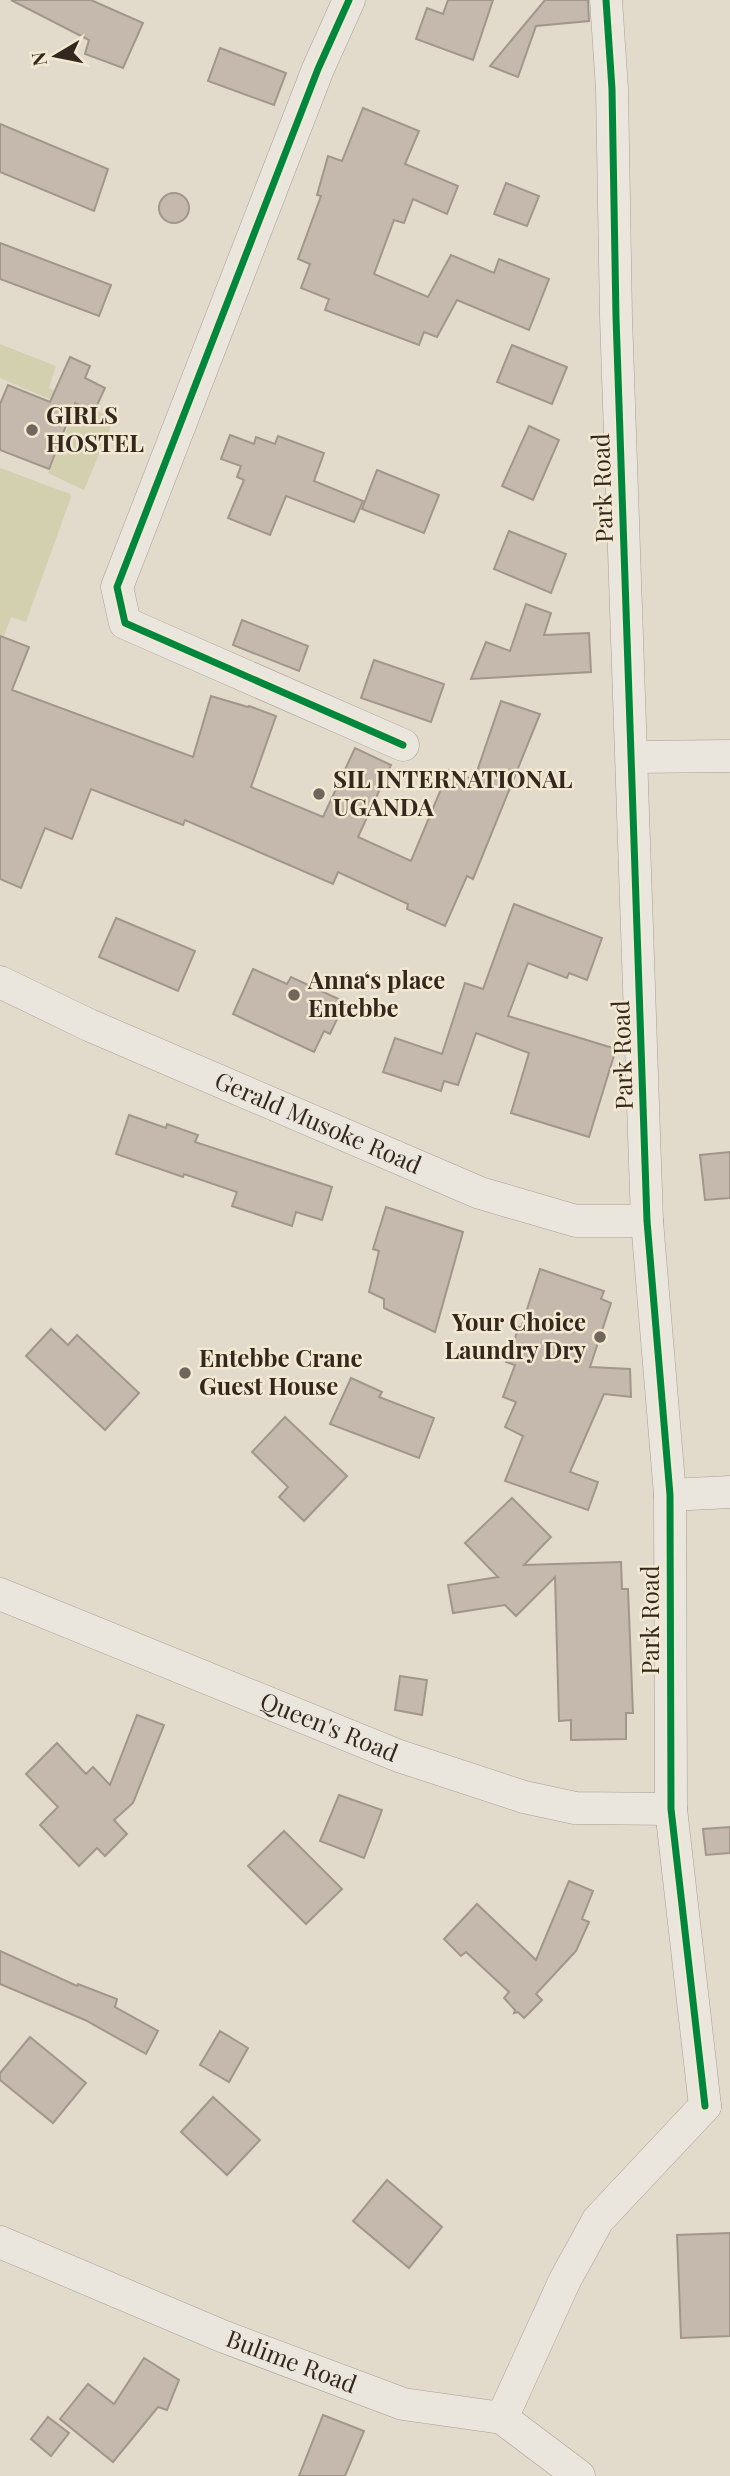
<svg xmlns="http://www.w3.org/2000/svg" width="730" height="2476" font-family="'Playfair Display',serif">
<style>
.green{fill:#d2d0ae}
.building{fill:#c5b8ac;stroke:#a2968b;stroke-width:2}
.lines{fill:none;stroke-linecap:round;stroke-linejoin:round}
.minor-casing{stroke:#a79f95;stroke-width:33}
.minor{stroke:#eae5dd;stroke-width:32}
.cycleway-casing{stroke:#f3e8d1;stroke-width:11}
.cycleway{stroke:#00873e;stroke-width:7}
.poi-dot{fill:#71665b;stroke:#f3e8d1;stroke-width:2.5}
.labels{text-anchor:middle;stroke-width:5;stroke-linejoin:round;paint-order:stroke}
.poi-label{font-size:24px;font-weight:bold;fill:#34281e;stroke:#f3e8d1;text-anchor:start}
.street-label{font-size:24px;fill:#34281e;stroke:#f3e8d1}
</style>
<rect width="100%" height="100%" fill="#e2dacb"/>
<g class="green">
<path d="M 0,344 L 56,366 L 49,388 L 114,419 L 84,490 L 48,473 L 75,410 L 0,378 Z"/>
<path d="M 0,468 L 70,494 L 71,497 L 26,622 L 11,617 L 4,636 L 0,635 Z"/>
</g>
<g class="building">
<path d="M 11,0 L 91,0 L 143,23 L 123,68 L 85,54 L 89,40 Z"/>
<path d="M 448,0 L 493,0 L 473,60 L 416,39 L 427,8 L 443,14 Z"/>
<path d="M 545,0 L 588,0 L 589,21 L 536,26 L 518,77 L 490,66 Z"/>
<path d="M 220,48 L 286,73 L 274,105 L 208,81 Z"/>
<path d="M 363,108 L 419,131 L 405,164 L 458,186 L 447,214 L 413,199 L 404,223 L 394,220 L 374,274 L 428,297 L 451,255 L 494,273 L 499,259 L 549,279 L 529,330 L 457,300 L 437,337 L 424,332 L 419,345 L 325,310 L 329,299 L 301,288 L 310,264 L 298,259 L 321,196 L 317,195 L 328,156 L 342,161 Z"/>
<path d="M 0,124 L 108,169 L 94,211 L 0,172 Z"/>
<path d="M 506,183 L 539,196 L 527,226 L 494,214 Z"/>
<circle cx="174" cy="208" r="15"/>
<path d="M 0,243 L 111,285 L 99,316 L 0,279 Z"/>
<path d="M 512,345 L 567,367 L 552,404 L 497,382 Z"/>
<path d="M 70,357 L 90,366 L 85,378 L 105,388 L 94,412 L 75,403 L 49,469 L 0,450 L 0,404 L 8,385 L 50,402 Z"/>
<path d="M 529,426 L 559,440 L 533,500 L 502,486 Z"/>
<path d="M 230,435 L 254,444 L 256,437 L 275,444 L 278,436 L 324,453 L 314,481 L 363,501 L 354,522 L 286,496 L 270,535 L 228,518 L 244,480 L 237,477 L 241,466 L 221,459 Z"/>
<path d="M 377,470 L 439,495 L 424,533 L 362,509 Z"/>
<path d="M 509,531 L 566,554 L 551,593 L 494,569 Z"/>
<path d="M 526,604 L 551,613 L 544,635 L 589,633 L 591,672 L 471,679 L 486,642 L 510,651 Z"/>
<path d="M 242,620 L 308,646 L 299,671 L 233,645 Z"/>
<path d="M 0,636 L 29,647 L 12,690 L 193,757 L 211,696 L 248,707 L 249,706 L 276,716 L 251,787 L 323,817 L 355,748 L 391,765 L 358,837 L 411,861 L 449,770 L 474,780 L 501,701 L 540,714 L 473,879 L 467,876 L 445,926 L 407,909 L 408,904 L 338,872 L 333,884 L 185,820 L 183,825 L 91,789 L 72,839 L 45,828 L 21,888 L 0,879 Z"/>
<path d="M 374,660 L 444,684 L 431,722 L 361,698 Z"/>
<path d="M 514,904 L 602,938 L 587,980 L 569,973 L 567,978 L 528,963 L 508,1016 L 616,1049 L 589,1137 L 511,1113 L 529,1053 L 476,1033 L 458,1085 L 444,1081 L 441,1091 L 383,1072 L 395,1038 L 442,1054 L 465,983 L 483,989 Z"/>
<path d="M 116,918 L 195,951 L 178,991 L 99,957 Z"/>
<path d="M 253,969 L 287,984 L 291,977 L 345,1002 L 330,1034 L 324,1031 L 314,1052 L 233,1014 Z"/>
<path d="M 129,1115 L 166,1128 L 167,1124 L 198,1135 L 195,1142 L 332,1187 L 322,1220 L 296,1212 L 292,1226 L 232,1206 L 237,1192 L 184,1174 L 183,1177 L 116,1154 Z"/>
<path d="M 730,1152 L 730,1198 L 705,1200 L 700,1155 Z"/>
<path d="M 386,1207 L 463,1232 L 435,1332 L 384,1308 L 384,1299 L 369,1292 L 379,1251 L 373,1249 Z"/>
<path d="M 540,1269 L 604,1291 L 601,1299 L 611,1303 L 590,1367 L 630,1369 L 631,1397 L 604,1394 L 570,1472 L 598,1482 L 588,1510 L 505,1481 L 523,1436 L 505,1427 L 516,1402 L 503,1397 L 515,1365 L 506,1362 L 519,1327 L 521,1328 Z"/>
<path d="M 51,1329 L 68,1345 L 77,1335 L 139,1393 L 105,1430 L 26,1356 Z"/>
<path d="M 351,1378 L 382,1392 L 379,1397 L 434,1418 L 419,1458 L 330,1424 Z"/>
<path d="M 285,1417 L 347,1476 L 304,1521 L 279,1497 L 288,1487 L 252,1452 Z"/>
<path d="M 512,1498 L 551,1537 L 524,1565 L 621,1562 L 622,1589 L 628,1589 L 633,1713 L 626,1713 L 626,1739 L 571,1740 L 571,1720 L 559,1721 L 555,1577 L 516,1616 L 505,1605 L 453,1613 L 448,1585 L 498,1577 L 465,1543 Z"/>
<path d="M 400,1676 L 427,1680 L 422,1715 L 395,1710 Z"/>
<path d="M 137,1715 L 164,1725 L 133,1803 L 114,1820 L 127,1834 L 105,1856 L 97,1848 L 79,1866 L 40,1825 L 58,1807 L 26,1774 L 57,1743 L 86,1774 L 93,1767 L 110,1785 Z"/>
<path d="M 339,1795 L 382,1810 L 364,1858 L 320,1841 Z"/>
<path d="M 730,1827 L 730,1853 L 706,1855 L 703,1829 Z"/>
<path d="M 284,1831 L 342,1889 L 306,1924 L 248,1866 Z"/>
<path d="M 569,1881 L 593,1891 L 582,1919 L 589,1922 L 576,1951 L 536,1994 L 542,2000 L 524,2018 L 518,2012 L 514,2013 L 515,2010 L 504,1998 L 509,1992 L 466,1952 L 461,1956 L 444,1939 L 477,1904 L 536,1960 Z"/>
<path d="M 0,1951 L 77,1986 L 78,1984 L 117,1999 L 115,2007 L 158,2031 L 146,2054 L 85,2020 L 0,1984 Z"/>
<path d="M 220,2031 L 248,2048 L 229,2082 L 200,2065 Z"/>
<path d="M 30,2037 L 86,2083 L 53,2123 L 0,2080 L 0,2073 Z"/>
<path d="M 213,2097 L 260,2140 L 227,2175 L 181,2132 Z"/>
<path d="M 387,2180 L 442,2227 L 409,2268 L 353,2221 Z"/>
<path d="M 730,2233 L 730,2336 L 681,2338 L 677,2235 Z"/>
<path d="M 144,2358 L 179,2380 L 167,2410 L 158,2407 L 113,2462 L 60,2419 L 88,2384 L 114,2404 Z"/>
<path d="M 323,2415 L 364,2431 L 345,2476 L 299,2476 Z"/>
<path d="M 48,2417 L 69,2433 L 51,2456 L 31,2439 Z"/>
</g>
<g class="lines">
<defs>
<g id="minor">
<path d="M 349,0 L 318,69 L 117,587 L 125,623 L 403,745"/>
<path d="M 606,0 L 612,89 L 616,317 L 647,1221 L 670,1495 L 671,1809 L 705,2106"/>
<path d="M 633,757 L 730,756"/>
<path id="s1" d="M 0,982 L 89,1025 L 480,1193 L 576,1221 L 647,1221"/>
<path d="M 670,1495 L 730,1492"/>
<path id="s2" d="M 0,1594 L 399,1756 L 524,1797 L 575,1808 L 671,1809"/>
<path id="s3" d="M 0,2242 L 222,2336 L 403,2404 L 502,2418 L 579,2476"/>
<path d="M 502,2418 L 565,2280 L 598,2220 L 705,2106"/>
</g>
</defs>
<use href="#minor" class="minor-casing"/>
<use href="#minor" class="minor"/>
<defs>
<g id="cycleway">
<path d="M 349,0 L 318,69 L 117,587 L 125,623 L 403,745"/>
<path d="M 606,0 L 612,89 L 616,317 L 647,1221 L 670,1495 L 671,1809 L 705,2106"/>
</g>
</defs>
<use href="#cycleway" class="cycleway-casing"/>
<use href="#cycleway" class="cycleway"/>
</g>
<g class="poi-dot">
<circle cx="32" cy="430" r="7"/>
<circle cx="319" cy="794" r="7"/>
<circle cx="294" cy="995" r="7"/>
<circle cx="600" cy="1337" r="7"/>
<circle cx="185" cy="1373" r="7"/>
</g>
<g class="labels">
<g class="poi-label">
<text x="46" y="424">GIRLS<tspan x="46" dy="28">HOSTEL</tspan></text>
<text x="333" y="788">SIL INTERNATIONAL<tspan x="333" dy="28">UGANDA</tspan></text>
<text x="308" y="989">Anna‘s place<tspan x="308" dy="28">Entebbe</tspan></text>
<text x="586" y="1331" text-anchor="end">Your Choice<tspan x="586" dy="28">Laundry Dry</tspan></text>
<text x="199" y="1367">Entebbe Crane<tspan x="199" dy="28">Guest House</tspan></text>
</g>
<g class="street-label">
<text transform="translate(603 488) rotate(-92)" y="8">Park Road</text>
<text transform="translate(623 1055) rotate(-92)" y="8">Park Road</text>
<text dy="8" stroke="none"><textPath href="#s1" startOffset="348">Gerald Musoke Road</textPath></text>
<text transform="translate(651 1620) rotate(-90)" y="8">Park Road</text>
<text dy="8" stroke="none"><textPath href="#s2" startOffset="355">Queen's Road</textPath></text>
<text dy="8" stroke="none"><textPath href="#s3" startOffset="315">Bulime Road</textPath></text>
</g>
</g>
<g transform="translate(56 56) rotate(260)" stroke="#f3e8d1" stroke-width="5" paint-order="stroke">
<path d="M0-5L12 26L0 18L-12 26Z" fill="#34281e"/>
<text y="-10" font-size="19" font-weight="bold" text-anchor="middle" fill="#34281e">N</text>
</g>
</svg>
